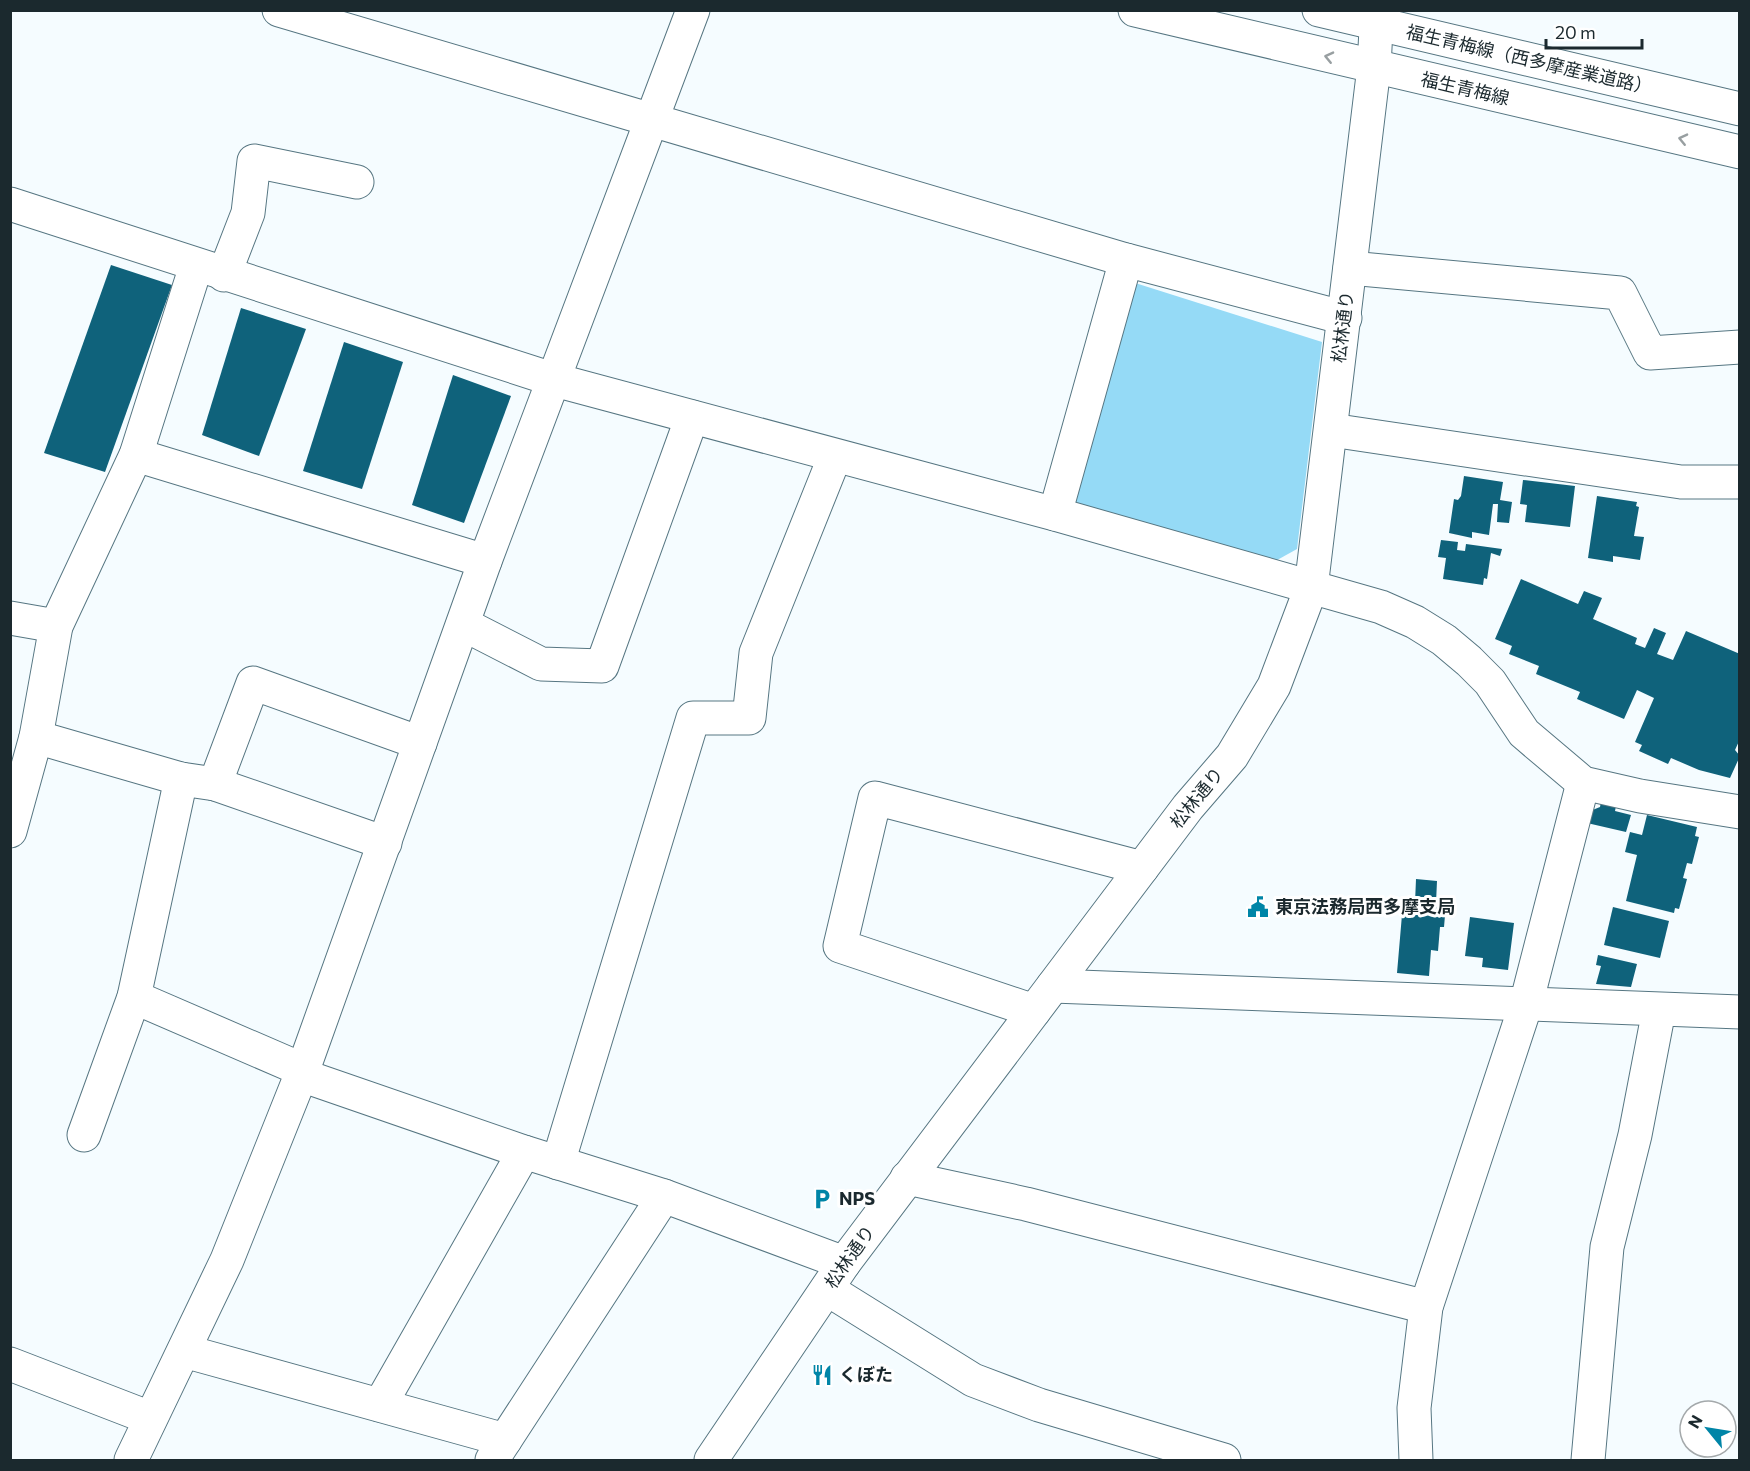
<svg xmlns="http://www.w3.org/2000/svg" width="1750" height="1471" font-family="Commissioner,'Noto Sans JP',sans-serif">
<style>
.green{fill:#95daf6}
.building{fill:#0f627b}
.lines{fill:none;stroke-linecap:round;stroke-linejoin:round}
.minor-casing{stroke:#567682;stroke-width:35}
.major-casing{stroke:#567682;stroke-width:35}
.minor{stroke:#fff;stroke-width:33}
.major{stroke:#fff;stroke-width:33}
.oneway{stroke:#989fa1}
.labels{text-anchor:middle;stroke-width:6;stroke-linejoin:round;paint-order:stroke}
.street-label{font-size:18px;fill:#1b292e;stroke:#fff}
.poi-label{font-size:18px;font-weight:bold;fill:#1b292e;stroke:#fff;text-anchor:start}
</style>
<rect width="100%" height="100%" fill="#f5fcff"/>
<path class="green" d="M 1132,282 L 1322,342 L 1297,549 L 1270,564 L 1068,512 Z"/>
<g class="building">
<path d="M 111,265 L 172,285 L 105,472 L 44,453 Z"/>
<path d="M 241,308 L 306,329 L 259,456 L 202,435 Z"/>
<path d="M 344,342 L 403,362 L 362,489 L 303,471 Z"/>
<path d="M 453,375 L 511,396 L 464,523 L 412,505 Z"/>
<path d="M 1464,476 L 1503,482 L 1500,500 L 1512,502 L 1509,523 L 1497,522 L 1498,504 L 1493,504 L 1489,535 L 1472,532 L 1472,538 L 1449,533 L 1454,499 L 1458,500 L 1461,496 Z"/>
<path d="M 1523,480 L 1575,486 L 1570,527 L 1525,522 L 1527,505 L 1520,504 Z"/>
<path d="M 1597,496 L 1637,502 L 1636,506 L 1639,507 L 1634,536 L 1644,537 L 1640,560 L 1613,556 L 1613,562 L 1588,558 Z"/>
<path d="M 1441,540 L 1458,542 L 1457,550 L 1465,551 L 1466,544 L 1502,549 L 1500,556 L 1491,553 L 1487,579 L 1484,578 L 1483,585 L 1443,579 L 1446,558 L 1438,557 Z"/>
<path d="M 1521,579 L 1578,604 L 1584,591 L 1602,598 L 1593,619 L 1637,638 L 1635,644 L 1645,648 L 1654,628 L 1666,633 L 1657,654 L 1673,660 L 1686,631 L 1740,654 L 1740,739 L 1735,750 L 1740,756 L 1730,778 L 1699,770 L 1671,758 L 1668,764 L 1639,751 L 1642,745 L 1635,742 L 1654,698 L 1637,690 L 1624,719 L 1577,699 L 1580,692 L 1536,674 L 1539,666 L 1509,654 L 1512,646 L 1495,639 Z"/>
<path d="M 1601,802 L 1616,806 L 1615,811 L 1631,815 L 1626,832 L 1587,823 L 1590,811 L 1600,807 Z"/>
<path d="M 1647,815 L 1697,827 L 1695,836 L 1699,837 L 1692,864 L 1687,863 L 1683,878 L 1687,879 L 1679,909 L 1675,908 L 1674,913 L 1626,901 L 1637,855 L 1625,852 L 1630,832 L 1642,835 Z"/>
<path d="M 1416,879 L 1437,881 L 1436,903 L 1446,904 L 1444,927 L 1440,927 L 1438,951 L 1431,950 L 1429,976 L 1397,973 L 1403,903 L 1415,903 Z"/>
<path d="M 1613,907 L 1669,921 L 1660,958 L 1604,945 Z"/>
<path d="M 1470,917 L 1514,923 L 1508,970 L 1482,967 L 1483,958 L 1465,956 Z"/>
<path d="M 1598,955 L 1637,964 L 1631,987 L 1596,984 L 1601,966 L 1596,965 Z"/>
</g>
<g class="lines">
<defs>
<g id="minor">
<path d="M 279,10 L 1126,260 L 1345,318"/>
<path d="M 10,204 L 555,380 L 1055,514 L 1381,607 L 1415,622 L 1444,640 L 1469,661 L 1490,682 L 1524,733 L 1583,783 L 1640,796 L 1740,812"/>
<path d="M 1350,268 L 1620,293 L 1650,353 L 1740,347"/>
<path d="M 224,275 L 248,213 L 254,161 L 357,182"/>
<path d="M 1331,430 L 1681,482 L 1740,482"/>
<path d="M 136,455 L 485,561"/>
<path d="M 1055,514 L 1126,260"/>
<path d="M 10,618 L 56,626"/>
<path d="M 463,624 L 541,664 L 602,666 L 692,417"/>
<path d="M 36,737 L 181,779 L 215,784 L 385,843"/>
<path d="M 215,784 L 253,683 L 420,743"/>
<path d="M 10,831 L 36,737 L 56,626 L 136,455 L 196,266"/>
<path d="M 1053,986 L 1740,1012"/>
<path d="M 134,997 L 303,1070"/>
<path d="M 1034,1011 L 840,946 L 875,798 L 1142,868"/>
<path d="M 301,1075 L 524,1152 L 664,1196 L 844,1263"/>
<path d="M 84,1135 L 134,997 L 181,779"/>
<path d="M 558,1163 L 693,718 L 749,718 L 756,653 L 835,456"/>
<path d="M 907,1178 L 1026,1204 L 1426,1307"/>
<path d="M 827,1289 L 973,1380 L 1039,1405 L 1224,1460"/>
<path d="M 184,1351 L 505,1440"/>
<path d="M 10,1364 L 150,1418"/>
<path d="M 380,1405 L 524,1152"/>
<path d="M 131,1460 L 227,1260 L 303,1070 L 485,561 L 693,10"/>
<path d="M 492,1460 L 664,1196"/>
<path d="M 711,1460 L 844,1263 L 1188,807 L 1232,756 L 1274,686 L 1311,588 L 1374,67 L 1377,10"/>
<path d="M 1416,1460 L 1414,1408 L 1426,1307 L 1526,1004 L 1583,783"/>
<path d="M 1588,1460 L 1607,1247 L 1635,1135 L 1659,1010"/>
</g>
<g id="major">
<path d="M 1135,10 L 1740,152"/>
<path d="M 1319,10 L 1740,109"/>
</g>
</defs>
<use href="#minor" class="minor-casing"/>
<use href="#major" class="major-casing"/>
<use href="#minor" class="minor"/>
<use href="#major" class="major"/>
</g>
<defs><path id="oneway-chevron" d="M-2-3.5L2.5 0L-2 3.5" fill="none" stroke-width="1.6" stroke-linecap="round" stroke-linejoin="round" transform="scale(1.5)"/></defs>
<g class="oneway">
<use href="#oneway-chevron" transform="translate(1329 57) rotate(-167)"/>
<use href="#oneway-chevron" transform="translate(1683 139) rotate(-167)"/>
</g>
<defs>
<symbol id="civic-bare" viewBox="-9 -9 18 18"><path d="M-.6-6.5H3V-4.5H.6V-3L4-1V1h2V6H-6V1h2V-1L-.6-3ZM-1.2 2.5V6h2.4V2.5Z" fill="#0085a7" stroke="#fff" stroke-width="2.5" paint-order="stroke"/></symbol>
<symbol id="parking-bare" viewBox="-9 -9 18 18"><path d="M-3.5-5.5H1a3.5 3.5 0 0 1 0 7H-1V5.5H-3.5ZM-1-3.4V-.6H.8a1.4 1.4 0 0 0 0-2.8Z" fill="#0085a7" stroke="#fff" stroke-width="2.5" paint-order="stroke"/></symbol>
<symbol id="restaurant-bare" viewBox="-9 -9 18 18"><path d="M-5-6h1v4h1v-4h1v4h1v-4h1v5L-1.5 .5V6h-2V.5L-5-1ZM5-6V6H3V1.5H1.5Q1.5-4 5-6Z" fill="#0085a7" stroke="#fff" stroke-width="2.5" paint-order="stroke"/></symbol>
</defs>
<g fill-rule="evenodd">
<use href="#civic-bare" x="1243" y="892" width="30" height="30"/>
<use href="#parking-bare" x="807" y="1184" width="30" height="30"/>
<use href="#restaurant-bare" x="807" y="1360" width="30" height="30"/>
</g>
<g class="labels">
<g class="street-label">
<text transform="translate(1529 60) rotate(13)" y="6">福生青梅線（西多摩産業道路）</text>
<text transform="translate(1465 89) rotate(13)" y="6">福生青梅線</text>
<text transform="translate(1343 327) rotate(-83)" y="6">松林通り</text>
<text transform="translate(1197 798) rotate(-51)" y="6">松林通り</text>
<text transform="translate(850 1257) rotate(-55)" y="6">松林通り</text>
</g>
<g class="poi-label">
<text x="1275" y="913">東京法務局西多摩支局</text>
<text x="839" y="1205">NPS</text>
<text x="839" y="1381">くぼた</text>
</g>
</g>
<rect width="1750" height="1471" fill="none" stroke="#1b292e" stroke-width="24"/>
<g transform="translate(1708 1429) rotate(300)"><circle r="28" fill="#ffffff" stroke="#a4a9ab" stroke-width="1.5"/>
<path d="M0-4.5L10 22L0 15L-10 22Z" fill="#0085a7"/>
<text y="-9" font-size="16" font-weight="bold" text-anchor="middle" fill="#1b292e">N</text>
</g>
<path d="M1546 39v9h96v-9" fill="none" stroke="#1b292e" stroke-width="3"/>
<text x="1555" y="39" font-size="18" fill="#1b292e" stroke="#ffffff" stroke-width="4.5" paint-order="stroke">20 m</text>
</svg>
